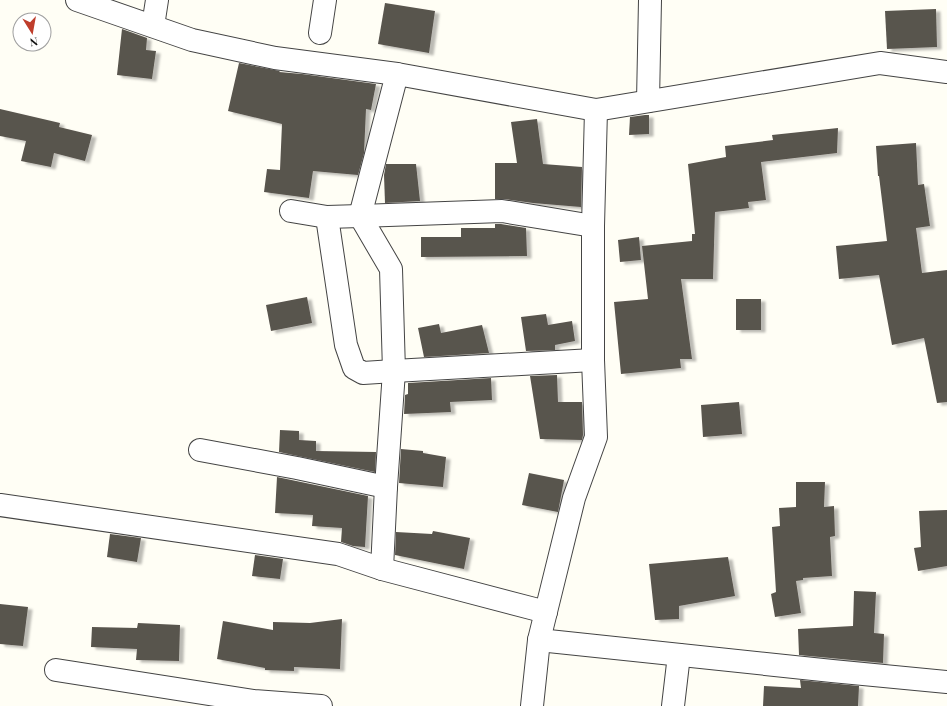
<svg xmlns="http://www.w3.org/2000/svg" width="947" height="706" font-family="'Playfair Display',serif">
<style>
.building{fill:#59544d;filter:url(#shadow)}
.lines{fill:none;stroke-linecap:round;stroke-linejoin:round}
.street-casing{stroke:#444;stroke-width:24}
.street{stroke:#fff;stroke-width:22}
</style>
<defs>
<filter id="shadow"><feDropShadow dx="4.5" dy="2.5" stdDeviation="1" flood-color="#0004"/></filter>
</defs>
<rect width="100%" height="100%" fill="#fffef5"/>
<g class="building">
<path d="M 385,3 L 435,11 L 429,53 L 378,44 Z"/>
<path d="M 936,9 L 937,47 L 887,49 L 885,11 Z"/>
<path d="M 122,29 L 147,38 L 146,50 L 156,51 L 152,79 L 117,75 Z"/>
<path d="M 239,63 L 280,71 L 279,72 L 302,74 L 376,84 L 371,110 L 366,109 L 364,153 L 358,175 L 313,171 L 309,198 L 264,192 L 267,169 L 280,170 L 282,124 L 228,111 Z"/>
<path d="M 0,109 L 60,123 L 59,127 L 92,135 L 85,161 L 54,153 L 51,167 L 21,161 L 26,141 L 0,136 Z"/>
<path d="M 645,115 L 649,115 L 649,134 L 629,135 L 630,117 Z"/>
<path d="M 537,119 L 543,164 L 582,167 L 581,207 L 533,203 L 504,199 L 495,199 L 495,163 L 517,163 L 511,122 Z"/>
<path d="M 838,128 L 837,153 L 761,162 L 766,200 L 748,202 L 749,208 L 715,212 L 713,279 L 681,279 L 692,359 L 680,359 L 681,368 L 621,374 L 614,302 L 648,299 L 642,246 L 692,241 L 692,234 L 695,234 L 688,164 L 726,157 L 725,146 L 773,140 L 772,135 Z"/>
<path d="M 916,143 L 918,185 L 924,184 L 930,226 L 916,228 L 922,273 L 947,270 L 947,402 L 937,403 L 924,338 L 892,345 L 879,275 L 839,279 L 836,246 L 887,241 L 879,176 L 878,176 L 876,146 Z"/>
<path d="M 386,164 L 416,164 L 420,201 L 385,203 L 384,175 Z"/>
<path d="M 495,224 L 501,224 L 526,228 L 527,256 L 421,257 L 421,237 L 461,237 L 461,228 L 495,228 Z"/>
<path d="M 639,237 L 641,260 L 620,262 L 618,240 Z"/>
<path d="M 307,297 L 312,323 L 271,331 L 266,305 Z"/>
<rect x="736" y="299" width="25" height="31"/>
<path d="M 546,314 L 548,325 L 572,321 L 575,341 L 555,345 L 555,350 L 526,351 L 521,317 Z"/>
<path d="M 439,324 L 441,333 L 482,325 L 489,353 L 424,357 L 418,328 Z"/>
<path d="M 557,375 L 558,402 L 582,402 L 583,435 L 582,440 L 540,439 L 530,376 Z"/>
<path d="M 491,378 L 492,400 L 450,402 L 451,412 L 404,414 L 405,395 L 408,394 L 408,383 Z"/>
<path d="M 739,402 L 742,434 L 703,437 L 701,405 Z"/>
<path d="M 280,430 L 299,431 L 299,440 L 316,441 L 316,451 L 376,452 L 375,472 L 279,452 Z"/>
<path d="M 401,449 L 423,451 L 423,453 L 446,457 L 443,487 L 399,483 Z"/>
<path d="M 529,473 L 564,480 L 558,512 L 522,505 Z"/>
<path d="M 277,477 L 368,496 L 365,547 L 353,546 L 341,542 L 342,528 L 312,526 L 313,515 L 275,513 Z"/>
<path d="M 796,482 L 825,482 L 824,507 L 834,506 L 835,536 L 830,537 L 832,576 L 803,578 L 803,580 L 796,581 L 801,613 L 775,617 L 771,594 L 776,592 L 772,527 L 780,526 L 779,508 L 796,507 Z"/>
<path d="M 947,510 L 947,566 L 918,571 L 914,548 L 921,547 L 919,511 Z"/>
<path d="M 433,531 L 470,538 L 464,569 L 395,555 L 396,532 L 432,534 Z"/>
<path d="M 110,534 L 141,538 L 137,562 L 107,557 Z"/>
<path d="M 255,555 L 283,559 L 280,579 L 252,576 Z"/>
<path d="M 728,557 L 735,596 L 679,606 L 679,619 L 655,620 L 649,564 Z"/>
<path d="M 854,591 L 876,592 L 874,633 L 884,634 L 883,663 L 799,655 L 798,629 L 853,626 Z"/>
<path d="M 0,604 L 28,607 L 23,646 L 0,644 Z"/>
<path d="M 342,619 L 340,669 L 294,667 L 294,671 L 265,670 L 265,668 L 217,659 L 223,621 L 273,630 L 273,622 L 310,623 Z"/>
<path d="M 138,623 L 180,625 L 179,661 L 136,660 L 137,649 L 91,647 L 92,627 L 137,628 Z"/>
<path d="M 800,680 L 859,686 L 858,706 L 763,706 L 764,686 L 801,688 Z"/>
</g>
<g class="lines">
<defs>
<g id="street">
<path d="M 77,0 L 192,40 L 275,58 L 397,74 L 596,110 L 880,63 L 947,72"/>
<path d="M 153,26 L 157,0"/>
<path d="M 320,33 L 325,0"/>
<path d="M 648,101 L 650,0"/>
<path d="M 291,211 L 327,217 L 360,216 L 502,211 L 593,226"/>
<path d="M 327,217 L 346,345 L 354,368 L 363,373 L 394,371 L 593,360"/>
<path d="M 200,450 L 297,468 L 386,487"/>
<path d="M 0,505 L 338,554 L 382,569 L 546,612"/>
<path d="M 382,569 L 386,487 L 394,371 L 391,269 L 360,216 L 397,74"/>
<path d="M 539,640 L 832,671 L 947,682"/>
<path d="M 56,670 L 254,701 L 321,706"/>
<path d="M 532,706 L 539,640 L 574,498 L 596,437 L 593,360 L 593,226 L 596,110"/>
<path d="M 673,706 L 679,655"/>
</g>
</defs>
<use href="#street" class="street-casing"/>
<use href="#street" class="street"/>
</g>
<g transform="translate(32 32) rotate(169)"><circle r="19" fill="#ffffff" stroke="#a0a0a0"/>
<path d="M0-3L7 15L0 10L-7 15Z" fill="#bf3d2b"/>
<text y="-6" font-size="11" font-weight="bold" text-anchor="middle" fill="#111111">N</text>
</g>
</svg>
